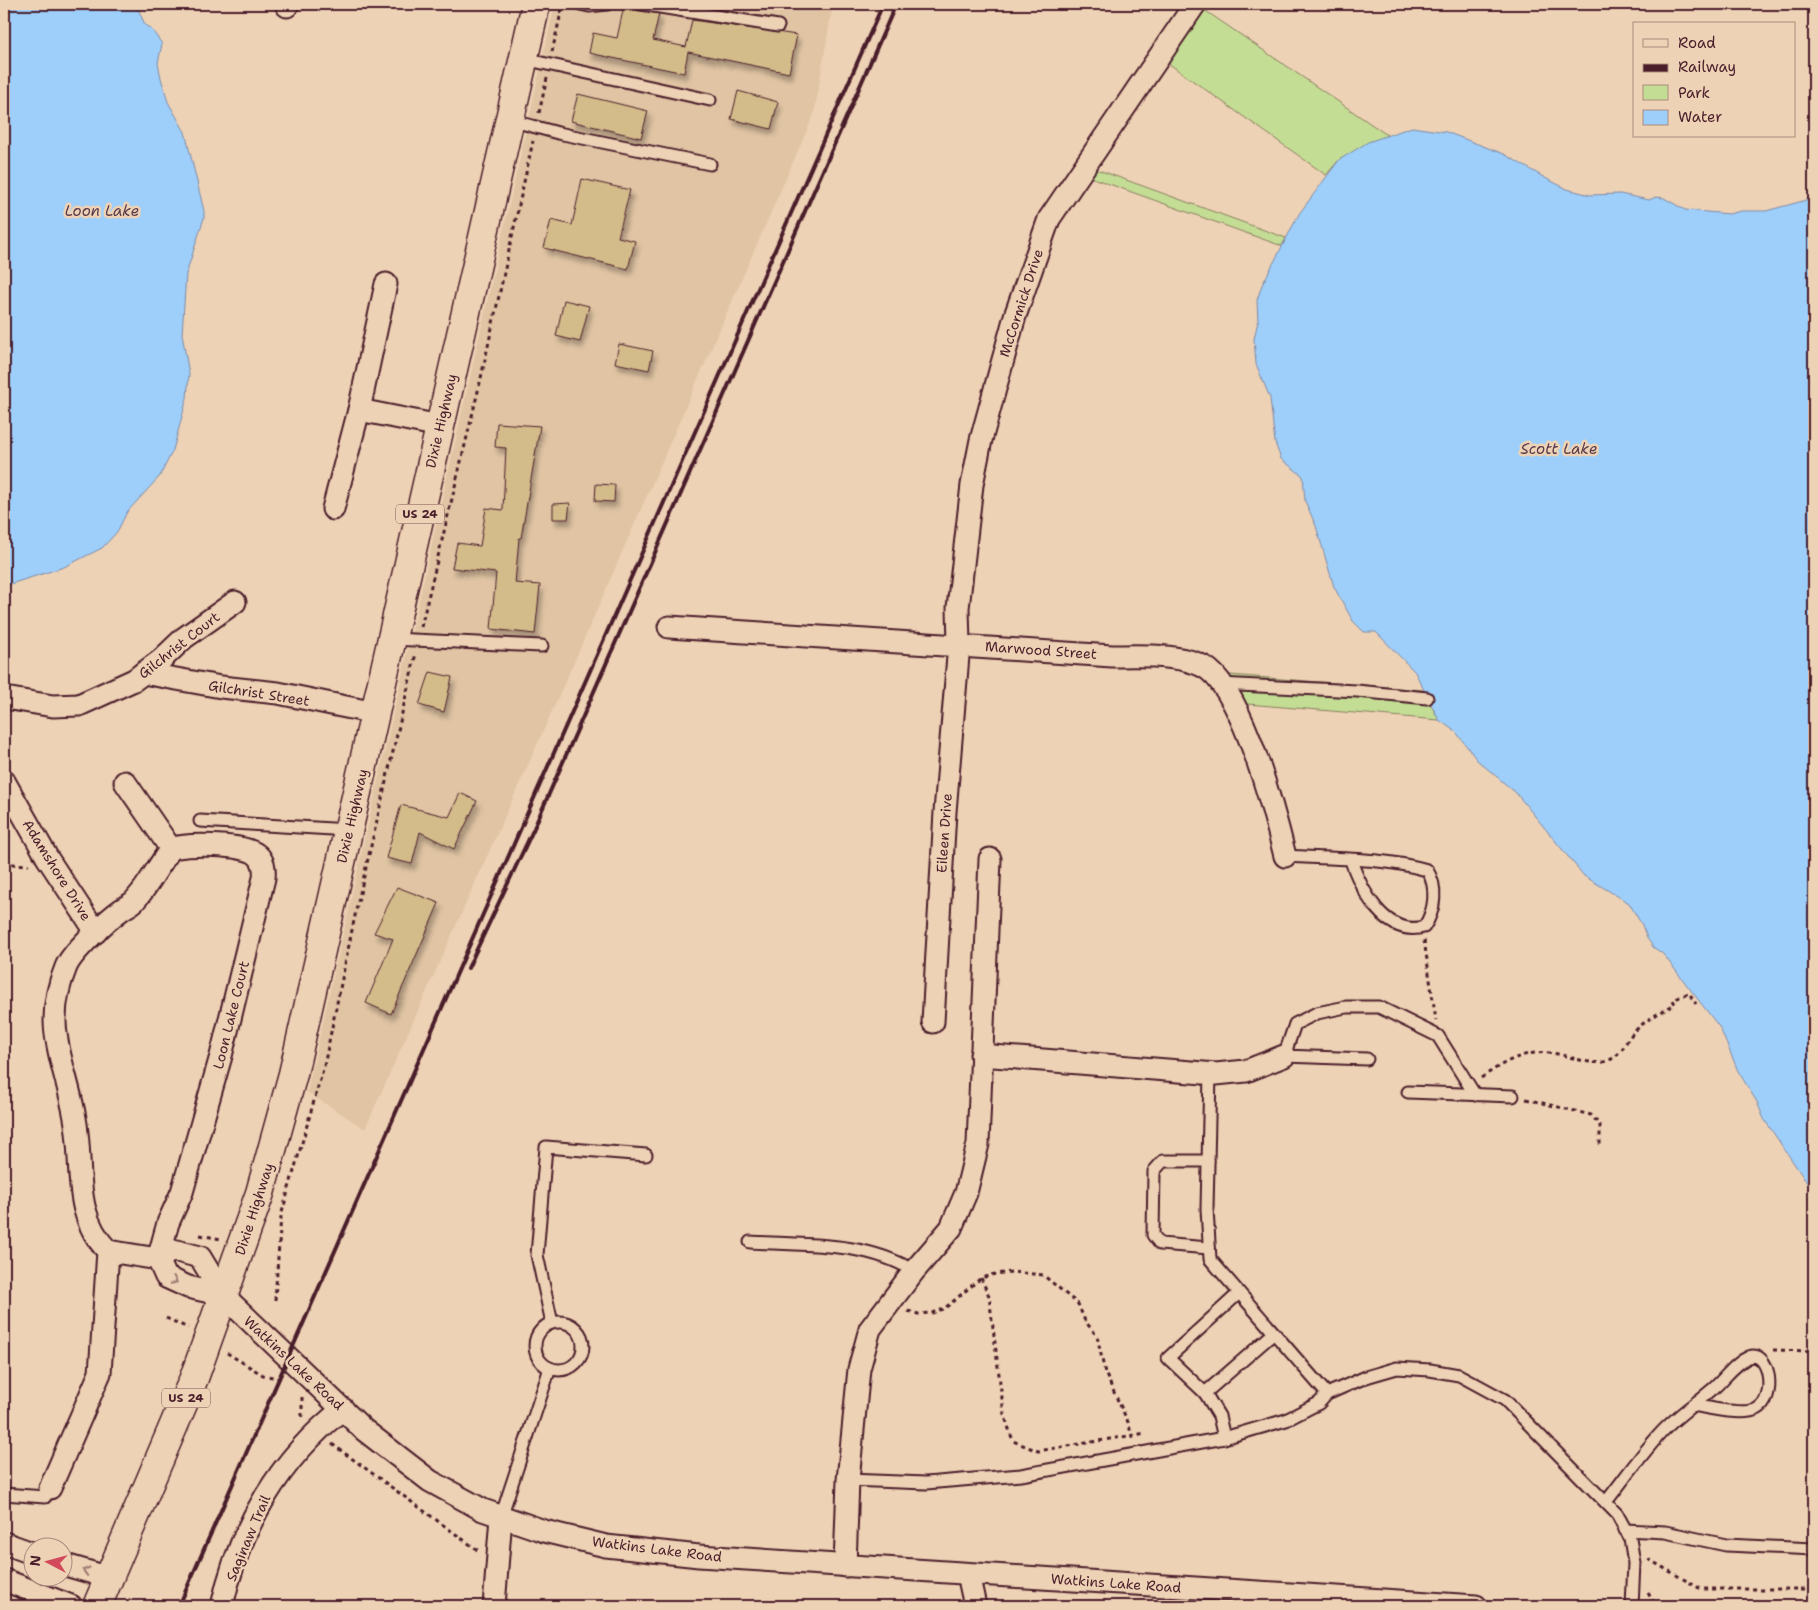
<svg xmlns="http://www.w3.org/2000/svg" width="1818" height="1610" font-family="'Shantell Sans',sans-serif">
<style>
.built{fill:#e0c4a3}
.green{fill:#c4dd94;stroke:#877e60}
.water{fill:#9ecffa;stroke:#7c89a7}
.building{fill:#d3bb8a;stroke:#4a1f2b;filter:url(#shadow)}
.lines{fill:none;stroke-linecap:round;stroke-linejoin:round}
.lane-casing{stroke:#4a1f2b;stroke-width:15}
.street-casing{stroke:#4a1f2b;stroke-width:25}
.primary-casing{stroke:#4a1f2b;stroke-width:31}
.path{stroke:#4a1f2b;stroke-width:3;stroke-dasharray:4 4;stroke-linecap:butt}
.lane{stroke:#eed2b5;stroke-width:11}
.street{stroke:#eed2b5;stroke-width:21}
.primary{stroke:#eed2b5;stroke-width:28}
.rail{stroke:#4a1f2b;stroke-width:4}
.oneway{stroke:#9c7870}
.labels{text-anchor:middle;stroke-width:5;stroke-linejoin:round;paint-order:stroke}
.shield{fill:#eed2b5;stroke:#7b5554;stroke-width:1}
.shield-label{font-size:12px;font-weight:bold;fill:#4a1f2b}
.street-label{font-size:14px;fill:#4a1f2b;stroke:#eed2b5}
.water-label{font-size:15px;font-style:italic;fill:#57394a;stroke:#eed2b5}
</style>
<defs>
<filter id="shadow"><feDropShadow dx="3" dy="5.5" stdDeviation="2.5" flood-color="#0004"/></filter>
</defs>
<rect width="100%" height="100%" fill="#eed2b5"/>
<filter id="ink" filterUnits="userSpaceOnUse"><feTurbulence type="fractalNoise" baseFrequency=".02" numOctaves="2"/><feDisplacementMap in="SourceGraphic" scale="10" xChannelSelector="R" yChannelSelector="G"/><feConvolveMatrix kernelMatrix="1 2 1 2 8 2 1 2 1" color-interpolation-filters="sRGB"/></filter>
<g filter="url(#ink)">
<path class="built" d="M 555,4 L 833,4 L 814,114 L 578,653 L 365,1129 L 307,1092 Z"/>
<g class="green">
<path d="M 1200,7 L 1387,135 L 1339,160 L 1326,175 L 1165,61 Z"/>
<path d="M 1093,168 L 1286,238 L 1282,246 L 1087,176 Z"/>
<path d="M 1217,674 L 1423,690 L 1439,720 L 1235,703 Z"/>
</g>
<g class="water">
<path d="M 4,4 L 136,4 L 145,25 L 152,30 L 162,44 L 158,63 L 161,78 L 168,102 L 185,132 L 204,211 L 204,218 L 186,274 L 182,334 L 189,374 L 187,398 L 173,450 L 160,476 L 127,512 L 117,532 L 102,548 L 64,567 L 4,586 Z"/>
<path d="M 1412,127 L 1446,132 L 1504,154 L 1545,178 L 1567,189 L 1590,195 L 1620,194 L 1649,200 L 1656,197 L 1664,198 L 1685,210 L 1729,214 L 1741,211 L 1766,211 L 1814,198 L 1814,1193 L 1764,1119 L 1757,1102 L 1738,1071 L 1720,1028 L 1663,954 L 1653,947 L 1647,938 L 1642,925 L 1629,903 L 1584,876 L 1516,793 L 1477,760 L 1456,732 L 1439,720 L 1415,672 L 1376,632 L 1364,632 L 1353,621 L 1334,587 L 1316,526 L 1305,501 L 1303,476 L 1281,459 L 1275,443 L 1270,398 L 1256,364 L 1254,339 L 1258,321 L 1257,300 L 1262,285 L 1299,214 L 1339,160 L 1368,142 Z"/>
</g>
<g class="building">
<path d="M 624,6 L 659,14 L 653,40 L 686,47 L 692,20 L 797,35 L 789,73 L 688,52 L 684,73 L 589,53 L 593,33 L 617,38 Z"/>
<path d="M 738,91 L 778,102 L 771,129 L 731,119 Z"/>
<path d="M 578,94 L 648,111 L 641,138 L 571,121 Z"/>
<path d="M 582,179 L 630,190 L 618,237 L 635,241 L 628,269 L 544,248 L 551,220 L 572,225 Z"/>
<path d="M 564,300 L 589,306 L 580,342 L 556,336 Z"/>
<path d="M 619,344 L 653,351 L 649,370 L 615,363 Z"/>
<path d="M 497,423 L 540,426 L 521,538 L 519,538 L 515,583 L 540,585 L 535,634 L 491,629 L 496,573 L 452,568 L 457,543 L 480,546 L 486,508 L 503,510 L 506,448 L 495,447 Z"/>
<path d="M 596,484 L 615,485 L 614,502 L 595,501 Z"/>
<path d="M 570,503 L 568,519 L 553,519 L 553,504 Z"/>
<path d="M 430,672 L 452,677 L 444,712 L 419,705 Z"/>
<path d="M 460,793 L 477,801 L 454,849 L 420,832 L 412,864 L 386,858 L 401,805 L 449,817 Z"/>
<path d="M 397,887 L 439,903 L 391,1014 L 366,1003 L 393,939 L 374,933 Z"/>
</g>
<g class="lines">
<defs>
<g id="lane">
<path d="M 580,4 L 589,6 L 607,4"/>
<path d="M 641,4 L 778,26"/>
<path d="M 524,59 L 710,100"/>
<path d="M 510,120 L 558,133 L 710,164"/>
<path d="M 392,639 L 542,646"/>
<path d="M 1220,684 L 1357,691 L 1427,698"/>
<path d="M 200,821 L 349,830"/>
<path d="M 1285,856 C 1332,859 1383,857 1427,870 C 1438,887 1435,911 1424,927 C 1385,937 1362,891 1351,861"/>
<path d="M 1367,1059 L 1284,1056 L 1295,1024 L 1317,1013 L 1346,1007 L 1379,1007 L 1438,1036 L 1475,1095"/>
<path d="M 1210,1073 L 1207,1209 L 1210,1259 L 1327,1394"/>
<path d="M 1408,1092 L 1513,1096"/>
<path d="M 1208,1161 L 1163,1161 L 1154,1171 L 1153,1235 L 1160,1244 L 1209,1248"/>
<path d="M 750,1242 C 804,1245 866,1241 914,1271"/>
<circle cx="559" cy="1346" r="24"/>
<path d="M 552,1323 L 537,1255 L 546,1147 L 646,1155"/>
<path d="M 1205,1393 L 1168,1358 L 1239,1293"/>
<path d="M 1224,1438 L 1219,1416 L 1205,1393 L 1274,1333"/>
<path d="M 848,1480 L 926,1483 L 1021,1475 L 1224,1438 L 1286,1420 L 1319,1403 L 1327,1394 L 1366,1377 L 1397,1368 L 1430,1370 L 1459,1375 L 1505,1400 L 1617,1514 L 1630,1538 L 1634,1563 L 1632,1606"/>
<path d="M 4,1494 L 45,1497 L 50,1488"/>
<path d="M 1606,1502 C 1624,1479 1641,1455 1660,1434 C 1676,1416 1697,1403 1715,1387 C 1726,1377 1735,1363 1749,1357 C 1770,1349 1777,1399 1757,1409 C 1744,1416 1708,1408 1693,1405"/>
<path d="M 501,1517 L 550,1368"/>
<path d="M 1625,1530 L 1665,1532 L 1726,1545 L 1814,1549"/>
</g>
<g id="street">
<path d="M 287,6 L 287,4"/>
<path d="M 359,410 L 440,426"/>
<path d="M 333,509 L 359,410 L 386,284"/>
<path d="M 669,627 L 1112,656 C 1139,656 1186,653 1209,670 C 1244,698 1274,811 1285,856"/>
<path d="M 143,673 L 221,687 L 278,693 L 375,713"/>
<path d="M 5,698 L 53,706 L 79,705 L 134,680 L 161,660 L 184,638 L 235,602"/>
<path d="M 4,781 L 48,859 L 96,932"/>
<path d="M 125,782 L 171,849"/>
<path d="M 933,1022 L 945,812 L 959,644 L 958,608 L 972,485 L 981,440 L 1015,316 L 1049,219 L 1195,4"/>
<path d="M 981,1055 L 1216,1074 L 1246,1071 L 1284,1056"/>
<path d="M 108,1251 L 158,1259 L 168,1223 L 182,1192 L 221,1056 L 264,878 C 265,869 264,860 256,854 C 244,844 185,843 171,849"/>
<path d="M 108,1251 C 71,1213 84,1165 75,1118 C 65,1061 41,1027 66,967 C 72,952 107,920 121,910 C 126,906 133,904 136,899 C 150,884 158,865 171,849"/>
<path d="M 223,1295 L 188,1287 L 166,1277 L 158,1259 L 173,1250 L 200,1257 L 223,1295 L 364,1430 L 430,1481 L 483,1510 L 544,1531 L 606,1546 L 699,1556 L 1476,1606"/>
<path d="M 50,1488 L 100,1373 L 108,1251"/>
<path d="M 4,1543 L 32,1553"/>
<path d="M 62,1564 L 110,1578"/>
<path d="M 845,1566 L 848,1480 L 859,1369 L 870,1329 L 914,1271 L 951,1228 L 966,1193 L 978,1144 L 990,859"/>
<path d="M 968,1574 L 975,1606"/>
<path d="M 4,1580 L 71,1606"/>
<path d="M 222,1606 C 239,1528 280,1458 343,1409"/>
<path d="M 494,1606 L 501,1517"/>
</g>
<path id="primary" d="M 97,1606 L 194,1378 L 260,1193 L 293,1074 L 536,4"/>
</defs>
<use href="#lane" class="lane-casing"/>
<use href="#street" class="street-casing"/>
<use href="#primary" class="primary-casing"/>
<g class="path">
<path d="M 552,52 L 563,4"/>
<path d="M 539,113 L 547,78"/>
<path d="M 421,627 L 479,387 L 533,141"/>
<path d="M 4,866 L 11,864 L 29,865"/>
<path d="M 1424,940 L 1436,1020"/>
<path d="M 1481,1078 C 1507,1060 1529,1047 1562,1055 C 1575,1058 1593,1066 1607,1061 C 1624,1055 1624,1040 1637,1029 C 1648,1018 1662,1012 1675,1004 L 1673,1000 L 1689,993 L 1696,1004"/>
<path d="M 1526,1099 L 1591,1115 L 1600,1125 L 1600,1145"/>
<path d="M 200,1235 L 221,1239"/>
<path d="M 981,1278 L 989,1296 L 1004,1414 L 1013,1441 L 1038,1451 L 1146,1433"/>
<path d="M 275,1300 L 281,1216 L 324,1066 L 357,906 L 416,653"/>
<path d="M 908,1311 L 918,1314 L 932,1313 L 945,1308 L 981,1278 L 995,1274 L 1012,1272 L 1043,1275 L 1078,1304 L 1085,1321 L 1097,1336 L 1105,1373 L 1128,1422 L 1133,1440"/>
<path d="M 166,1318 L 188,1328"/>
<path d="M 1773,1350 L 1814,1351"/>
<path d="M 227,1353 L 263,1375 L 282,1379"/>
<path d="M 302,1397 L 302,1418"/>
<path d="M 1811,1434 L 1814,1433"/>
<path d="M 332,1444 L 479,1551"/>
<path d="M 1648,1559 L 1701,1589 L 1814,1589"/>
<path d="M 1648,1593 L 1656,1606"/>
</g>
<use href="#lane" class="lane"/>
<use href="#street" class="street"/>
<use href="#primary" class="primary"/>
<g class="rail">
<path d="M 468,968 L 534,828 L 896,4"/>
<path d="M 179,1606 L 883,4"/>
</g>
</g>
<defs><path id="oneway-chevron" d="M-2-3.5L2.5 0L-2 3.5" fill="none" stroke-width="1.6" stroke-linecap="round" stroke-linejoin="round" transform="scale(1.25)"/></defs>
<g class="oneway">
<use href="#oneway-chevron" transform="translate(174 1281) rotate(24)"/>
<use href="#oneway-chevron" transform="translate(86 1571) rotate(-164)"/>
</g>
</g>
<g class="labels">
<g class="shield">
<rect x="396" y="504.5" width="48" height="19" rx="4"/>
<rect x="162" y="1388.5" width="48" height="19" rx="4"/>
</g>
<g class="shield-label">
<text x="420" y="518">US 24</text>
<text x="186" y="1402">US 24</text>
</g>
<g class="street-label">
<text transform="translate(1021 303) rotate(-72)" y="5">McCormick Drive</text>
<text transform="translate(441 421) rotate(-77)" y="5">Dixie Highway</text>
<text transform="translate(179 645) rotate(-38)" y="5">Gilchrist Court</text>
<text transform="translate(1041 650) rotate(4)" y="5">Marwood Street</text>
<text transform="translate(259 693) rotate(9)" y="5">Gilchrist Street</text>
<text transform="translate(352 816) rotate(-77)" y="5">Dixie Highway</text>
<text transform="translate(944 833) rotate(-86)" y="5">Eileen Drive</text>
<text transform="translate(57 870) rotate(58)" y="5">Adamshore Drive</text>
<text transform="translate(231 1015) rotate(-76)" y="5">Loon Lake Court</text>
<text transform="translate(254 1209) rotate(-72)" y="5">Dixie Highway</text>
<text transform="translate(294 1363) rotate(43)" y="5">Watkins Lake Road</text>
<text transform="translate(248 1538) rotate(-67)" y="5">Saginaw Trail</text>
<text transform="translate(657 1549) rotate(7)" y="5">Watkins Lake Road</text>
<text transform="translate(1116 1583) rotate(4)" y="5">Watkins Lake Road</text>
</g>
<g class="water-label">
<text x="102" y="216">Loon Lake</text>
<text x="1559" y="454">Scott Lake</text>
</g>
</g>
<rect width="1818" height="1610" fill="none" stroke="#eed2b5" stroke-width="20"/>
<rect x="10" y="10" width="1798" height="1590" fill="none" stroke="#4a1f2b" stroke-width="2" filter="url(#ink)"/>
<rect x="1633" y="22" width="162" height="115" fill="#eed2b5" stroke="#ac8a7e"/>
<rect x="1643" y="39" width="25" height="8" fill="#eed2b5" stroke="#ac8a7e"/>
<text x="1678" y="48" font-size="15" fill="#4a1f2b">Road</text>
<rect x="1643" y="64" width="25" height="8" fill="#4a1f2b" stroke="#ac8a7e"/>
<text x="1678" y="72" font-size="15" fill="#4a1f2b">Railway</text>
<rect x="1643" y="85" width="25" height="15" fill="#c4dd94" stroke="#ac8a7e"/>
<text x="1678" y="98" font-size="15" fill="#4a1f2b">Park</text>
<rect x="1643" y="110" width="25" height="15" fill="#9ecffa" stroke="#ac8a7e"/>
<text x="1678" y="122" font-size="15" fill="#4a1f2b">Water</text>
<g transform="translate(48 1562) rotate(276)"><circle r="24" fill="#eed2b5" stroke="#ac8a7e"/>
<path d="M0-4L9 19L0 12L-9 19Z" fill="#d1495b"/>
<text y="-8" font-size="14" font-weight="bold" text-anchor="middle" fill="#4a1f2b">N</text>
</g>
</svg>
